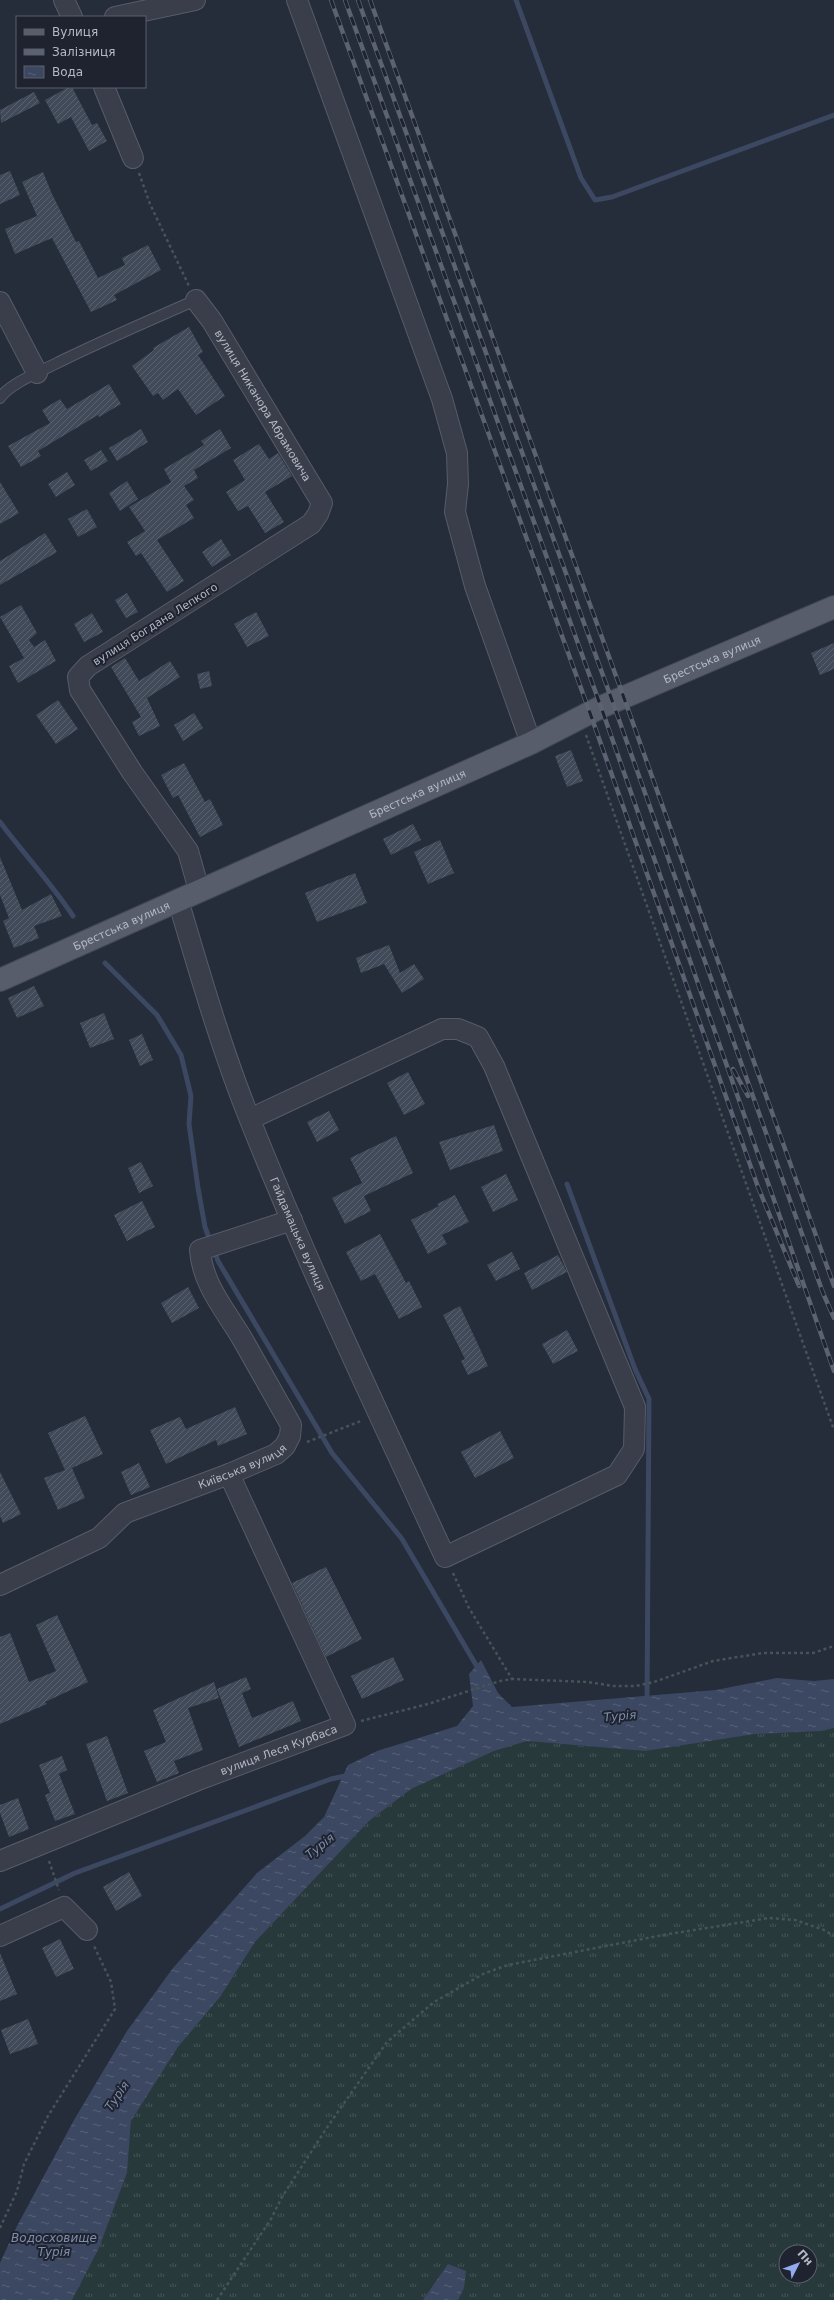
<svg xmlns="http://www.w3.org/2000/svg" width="834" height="2300" font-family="'DejaVu Sans',sans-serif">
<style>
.grass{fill:url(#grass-tufts);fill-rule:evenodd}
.water{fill:url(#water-ripples)}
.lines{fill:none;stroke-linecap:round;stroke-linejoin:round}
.stream{stroke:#3c4862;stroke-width:5}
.building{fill:url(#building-hatch)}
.service-casing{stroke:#575c68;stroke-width:12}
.minor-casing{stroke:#575c68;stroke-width:22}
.primary-casing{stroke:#424753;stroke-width:24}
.path{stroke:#455458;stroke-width:2.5;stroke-dasharray:3 3;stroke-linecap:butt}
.service{stroke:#393e4a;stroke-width:10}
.minor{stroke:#393e4a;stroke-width:20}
.primary{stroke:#575d6a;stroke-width:22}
.rail-casing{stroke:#5b6271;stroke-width:4.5}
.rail{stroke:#1e232f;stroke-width:3;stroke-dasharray:9;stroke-linecap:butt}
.labels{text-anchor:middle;stroke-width:4;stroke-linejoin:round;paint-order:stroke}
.street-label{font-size:11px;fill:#b4b9c6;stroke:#1e232f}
.water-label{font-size:12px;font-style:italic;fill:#7e8dab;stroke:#1e232f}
</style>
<defs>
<pattern id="grass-tufts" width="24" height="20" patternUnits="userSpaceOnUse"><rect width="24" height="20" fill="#28393c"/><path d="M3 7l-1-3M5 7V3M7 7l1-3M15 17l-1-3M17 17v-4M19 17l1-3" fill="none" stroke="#455457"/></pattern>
<pattern id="water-ripples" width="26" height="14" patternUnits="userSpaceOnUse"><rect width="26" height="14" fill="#3c4862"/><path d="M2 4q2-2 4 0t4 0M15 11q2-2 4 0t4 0" fill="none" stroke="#566077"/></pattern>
<pattern id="building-hatch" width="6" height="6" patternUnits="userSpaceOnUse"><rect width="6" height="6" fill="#414a59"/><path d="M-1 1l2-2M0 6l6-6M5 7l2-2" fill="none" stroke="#5a626f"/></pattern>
</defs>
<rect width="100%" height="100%" fill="#252c3a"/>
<path class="grass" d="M 834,1728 L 834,2300 L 72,2300 L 99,2248 L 127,2174 L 131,2121 L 178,2047 L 220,1997 L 255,1942 L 369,1821 L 411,1789 L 494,1751 L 527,1741 L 645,1751 L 755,1734 L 822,1731 ZM 786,2252 L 810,2252 L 810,2276 L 786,2276 Z"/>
<g class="water">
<path d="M 481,1660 L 498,1693 L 512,1707 L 716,1690 L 777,1678 L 814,1681 L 834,1679 L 834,1728 L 822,1731 L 755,1734 L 645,1751 L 527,1741 L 494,1751 L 411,1789 L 369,1821 L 255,1942 L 220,1997 L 178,2047 L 131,2121 L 127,2173 L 99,2248 L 72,2300 L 0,2300 L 0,2263 L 17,2226 L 74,2120 L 127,2031 L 173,1968 L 257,1873 L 305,1836 L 324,1817 L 348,1765 L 377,1751 L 457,1726 L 473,1706 L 469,1674 Z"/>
<path d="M 448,2264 L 466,2271 L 464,2288 L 458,2300 L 423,2300 Z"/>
</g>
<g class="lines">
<g class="stream">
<path d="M 516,0 L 581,178 L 595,200 L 612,197 L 834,115"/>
<path d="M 0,822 C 24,854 51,883 73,916"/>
<path d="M 105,963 L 157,1015 L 181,1055 L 191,1096 L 189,1124 L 198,1188 L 205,1227 L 211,1243"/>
<path d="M 567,1184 L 635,1369 L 649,1399 L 647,1702"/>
<path d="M 214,1250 L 218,1261 L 332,1453 L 402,1539 L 479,1670"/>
<path d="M 0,1909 L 75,1873 L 331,1779 L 350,1775"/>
</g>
</g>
<g class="building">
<path d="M 69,87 L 72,87 L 92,125 L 97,123 L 107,141 L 89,151 L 71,117 L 58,124 L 45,100 Z"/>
<path d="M 34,92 L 40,103 L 1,123 L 0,110 Z"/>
<path d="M 10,171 L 20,195 L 0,204 L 0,175 Z"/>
<path d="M 43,172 L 52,194 L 76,242 L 79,241 L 98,278 L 125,265 L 122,258 L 148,245 L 161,270 L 114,295 L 117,300 L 91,312 L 52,238 L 15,254 L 5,229 L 37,216 L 22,182 Z"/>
<path d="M 189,327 L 203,352 L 198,355 L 225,396 L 196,415 L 178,389 L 163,400 L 158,393 L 153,396 L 132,366 L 154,350 L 153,348 Z"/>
<path d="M 109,384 L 121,404 L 99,417 L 98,415 L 38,451 L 41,456 L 21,467 L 8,446 L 50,423 L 42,410 L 60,399 L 67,409 Z"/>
<path d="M 141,429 L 148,442 L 117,461 L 109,448 Z"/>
<path d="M 220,429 L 231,448 L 194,470 L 198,478 L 184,486 L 194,500 L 186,505 L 194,518 L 157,540 L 184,581 L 167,592 L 141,553 L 136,556 L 127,542 L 145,531 L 129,507 L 171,482 L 164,469 L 204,445 L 201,441 Z"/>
<path d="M 259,444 L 269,459 L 278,453 L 292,476 L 265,492 L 284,522 L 265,533 L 248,506 L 238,511 L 226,492 L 245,480 L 233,460 Z"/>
<path d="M 101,450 L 108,461 L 91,471 L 84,460 Z"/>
<path d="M 67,472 L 75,485 L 56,497 L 48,484 Z"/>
<path d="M 127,481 L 138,499 L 120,511 L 109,493 Z"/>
<path d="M 0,482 L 19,513 L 0,524 Z"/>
<path d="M 87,509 L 97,527 L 78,537 L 68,519 Z"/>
<path d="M 45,533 L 57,552 L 0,585 L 0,561 Z"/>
<path d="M 221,539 L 231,555 L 212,567 L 202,552 Z"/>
<path d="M 127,593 L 138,612 L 126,618 L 115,600 Z"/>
<path d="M 21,605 L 37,633 L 29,640 L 34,647 L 45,640 L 56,661 L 18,683 L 9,666 L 24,658 L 0,617 Z"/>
<path d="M 256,612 L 269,636 L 247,647 L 234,624 Z"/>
<path d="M 92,613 L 103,632 L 84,642 L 74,624 Z"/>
<path d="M 834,643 L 834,669 L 820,675 L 811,653 Z"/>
<path d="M 125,658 L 139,681 L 170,661 L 180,677 L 147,698 L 160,726 L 139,736 L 132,722 L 141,717 L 111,667 Z"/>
<path d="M 209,671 L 212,686 L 200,689 L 197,674 Z"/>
<path d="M 58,700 L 78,729 L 56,744 L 36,715 Z"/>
<path d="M 194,713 L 203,728 L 183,741 L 174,725 Z"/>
<path d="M 571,750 L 583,781 L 567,787 L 555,756 Z"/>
<path d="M 184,763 L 205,802 L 210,799 L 223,825 L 200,837 L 178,795 L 173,798 L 161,775 Z"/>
<path d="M 413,824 L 421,840 L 391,855 L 383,839 Z"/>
<path d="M 440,840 L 454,873 L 428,884 L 414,852 Z"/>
<path d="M 0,857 L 22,910 L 51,894 L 62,916 L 34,926 L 39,938 L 14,948 L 3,921 L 9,918 L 0,895 Z"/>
<path d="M 355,873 L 367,903 L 317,922 L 305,893 Z"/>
<path d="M 389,945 L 400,973 L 414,964 L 424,979 L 402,993 L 384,964 L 361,973 L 356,958 Z"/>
<path d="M 34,986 L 44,1006 L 17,1018 L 8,998 Z"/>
<path d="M 104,1013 L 114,1039 L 90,1048 L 80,1023 Z"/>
<path d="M 142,1034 L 153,1060 L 140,1066 L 129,1040 Z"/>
<path d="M 408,1072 L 425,1104 L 404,1115 L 387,1083 Z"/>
<path d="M 329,1111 L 339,1130 L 317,1142 L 307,1122 Z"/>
<path d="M 494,1125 L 503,1151 L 450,1170 L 439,1142 Z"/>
<path d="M 396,1136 L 413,1173 L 364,1196 L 371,1211 L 345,1224 L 332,1198 L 362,1183 L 350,1158 Z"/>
<path d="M 141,1162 L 153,1186 L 139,1193 L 128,1168 Z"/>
<path d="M 506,1174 L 518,1200 L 493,1212 L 481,1187 Z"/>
<path d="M 455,1195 L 469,1222 L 442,1235 L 447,1244 L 428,1254 L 411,1220 L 439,1206 L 437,1204 Z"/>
<path d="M 142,1201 L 155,1227 L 127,1241 L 114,1215 Z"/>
<path d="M 380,1234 L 406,1283 L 409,1281 L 422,1307 L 399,1319 L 375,1274 L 361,1281 L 346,1252 Z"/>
<path d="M 512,1252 L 520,1269 L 496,1281 L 487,1265 Z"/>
<path d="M 558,1255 L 567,1272 L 532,1290 L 524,1273 Z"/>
<path d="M 188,1287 L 199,1308 L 172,1323 L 161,1303 Z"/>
<path d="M 460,1306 L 488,1366 L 468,1375 L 461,1361 L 465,1359 L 443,1315 Z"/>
<path d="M 567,1330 L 578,1351 L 553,1364 L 542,1344 Z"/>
<path d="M 235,1407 L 247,1434 L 218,1446 L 216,1440 L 166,1464 L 150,1430 L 180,1417 L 186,1429 Z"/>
<path d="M 85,1416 L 103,1454 L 72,1468 L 85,1498 L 58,1510 L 44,1478 L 65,1470 L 48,1433 Z"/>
<path d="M 500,1431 L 514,1458 L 475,1478 L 461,1452 Z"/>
<path d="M 139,1463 L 150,1487 L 131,1495 L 121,1472 Z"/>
<path d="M 0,1472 L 21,1514 L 3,1523 L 0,1516 Z"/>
<path d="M 326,1567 L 362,1639 L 326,1657 L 292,1583 Z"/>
<path d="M 57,1615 L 88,1682 L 45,1702 L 47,1704 L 0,1724 L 0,1637 L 10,1633 L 29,1682 L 56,1671 L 36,1625 Z"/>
<path d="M 393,1657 L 404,1680 L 362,1699 L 351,1676 Z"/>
<path d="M 246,1677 L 251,1689 L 242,1693 L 252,1718 L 293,1701 L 301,1721 L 239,1747 L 217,1689 Z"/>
<path d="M 214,1682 L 219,1698 L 188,1708 L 203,1750 L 174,1761 L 179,1773 L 157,1782 L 144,1751 L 166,1742 L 153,1710 Z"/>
<path d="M 107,1736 L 128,1793 L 107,1801 L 86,1744 Z"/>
<path d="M 62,1756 L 67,1770 L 59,1774 L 75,1814 L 55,1821 L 45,1795 L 50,1793 L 39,1765 Z"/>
<path d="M 18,1798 L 29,1829 L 9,1837 L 0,1813 L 0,1805 Z"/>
<path d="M 129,1872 L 142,1896 L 116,1911 L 103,1887 Z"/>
<path d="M 60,1939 L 74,1969 L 56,1977 L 42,1948 Z"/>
<path d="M 0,1953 L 17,1994 L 0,2001 Z"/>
<path d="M 28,2019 L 38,2044 L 10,2054 L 1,2030 Z"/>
</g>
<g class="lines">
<defs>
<path id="service" d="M 0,398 C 10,383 42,371 59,362 C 104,340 150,320 196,300"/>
<g id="minor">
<path d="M 64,0 L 72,17"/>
<path d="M 297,0 L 442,399 L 457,453 L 458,484 L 455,512 L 475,586 L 531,743"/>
<path d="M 115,17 L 195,0"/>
<path d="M 104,87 L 133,158"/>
<path id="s1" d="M 196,300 L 212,321 L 322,503 L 318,514 L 311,524 L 88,666 L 78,677 L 80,690 L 132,772 L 188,851 L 199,890"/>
<path d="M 0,302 L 37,373"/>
<path id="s2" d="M 178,900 C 200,974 221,1048 250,1120 C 309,1268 378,1412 445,1557 L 617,1475 L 634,1449 L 635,1407 L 494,1066 L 478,1037 L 458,1029 L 442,1029 L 250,1119"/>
<path id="s3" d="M 0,1585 L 99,1538 L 125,1513 L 229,1474 L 276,1454 L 285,1446 L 290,1436 L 291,1425 C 275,1397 259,1368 243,1340 C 226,1311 202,1284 200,1250 L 292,1220"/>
<path id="s4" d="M 0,1861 L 198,1780 L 345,1725 L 229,1474"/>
<path d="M 0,1936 L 64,1907 L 87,1930"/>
</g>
<g id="primary">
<path id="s5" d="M 0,980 L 531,743 L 601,707 L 834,607"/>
</g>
</defs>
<use href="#service" class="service-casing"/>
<use href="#minor" class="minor-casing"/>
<use href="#primary" class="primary-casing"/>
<g class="path">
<path d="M 139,173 L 150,204 L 189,286"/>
<path d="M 586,735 L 834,1430"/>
<path d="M 307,1442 L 361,1421"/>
<path d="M 453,1573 L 469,1608 L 512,1679"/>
<path d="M 361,1721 L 428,1704 L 500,1681 L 512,1679 L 588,1682 L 613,1686 L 636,1686 L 654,1682 L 713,1661 L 763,1653 L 813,1653 L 834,1646"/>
<path d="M 49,1861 L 59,1890"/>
<path d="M 0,2228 L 17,2191 L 24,2164 L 48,2116 L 115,2009 L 111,1982 L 94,1946"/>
<path d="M 217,2300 L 271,2219 L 282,2197 L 328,2126 L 387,2042 L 434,2002 L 485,1973 L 508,1965 L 663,1935 L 769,1918 L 795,1920 L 824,1930 L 834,1936"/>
</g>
<use href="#service" class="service"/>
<use href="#minor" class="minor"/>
<use href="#primary" class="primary"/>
<defs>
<g id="rail">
<path d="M 331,0 L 590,713 L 758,1187 L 799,1286"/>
<path d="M 345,0 L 601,707 L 834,1371"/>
<path d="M 358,0 L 613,703 L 823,1293 L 834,1318"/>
<path d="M 370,0 L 624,698 L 834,1286"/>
<path d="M 733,1069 L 748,1096"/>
</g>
</defs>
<use href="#rail" class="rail-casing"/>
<use href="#rail" class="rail"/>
</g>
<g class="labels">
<g class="street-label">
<text dy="4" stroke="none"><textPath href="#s1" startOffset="125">вулиця Никанора Абрамовича</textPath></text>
<text transform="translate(155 624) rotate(-32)" y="4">вулиця Богдана Лепкого</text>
<text dy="4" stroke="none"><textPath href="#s5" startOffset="781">Брестська вулиця</textPath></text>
<text dy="4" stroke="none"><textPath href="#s5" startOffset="457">Брестська вулиця</textPath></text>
<text dy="4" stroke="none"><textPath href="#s5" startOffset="133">Брестська вулиця</textPath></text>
<text dy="4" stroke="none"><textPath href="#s2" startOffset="355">Гайдамацька вулиця</textPath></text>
<text dy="4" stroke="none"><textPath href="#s3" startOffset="272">Київська вулиця</textPath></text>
<text dy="4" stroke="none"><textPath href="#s4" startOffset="300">вулиця Леся Курбаса</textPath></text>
</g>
<g class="water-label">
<text transform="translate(620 1716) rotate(-5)" y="4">Турія</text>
<text transform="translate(320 1846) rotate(-38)" y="4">Турія</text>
<text transform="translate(117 2096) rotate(-55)" y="4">Турія</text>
<text x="54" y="2242">Водосховище<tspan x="54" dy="14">Турія</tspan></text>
</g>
</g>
<rect x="16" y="16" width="130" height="72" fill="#1e232f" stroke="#5a5f6b"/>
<rect x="24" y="29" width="20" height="6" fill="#575d6a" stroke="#5a5f6b"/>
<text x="52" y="36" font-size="12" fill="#b4b9c6">Вулиця</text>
<rect x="24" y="49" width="20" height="6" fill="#5b6271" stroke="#5a5f6b"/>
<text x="52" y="56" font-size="12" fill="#b4b9c6">Залізниця</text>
<rect x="24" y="66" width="20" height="12" fill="url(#water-ripples)" stroke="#5a5f6b"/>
<text x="52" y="76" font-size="12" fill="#b4b9c6">Вода</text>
<g transform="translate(798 2264) rotate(48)"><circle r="19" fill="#1e232f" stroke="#5a5f6b"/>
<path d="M0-3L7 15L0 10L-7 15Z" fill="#91abee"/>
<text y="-6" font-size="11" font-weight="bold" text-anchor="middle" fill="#b4b9c6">Пн</text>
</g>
</svg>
